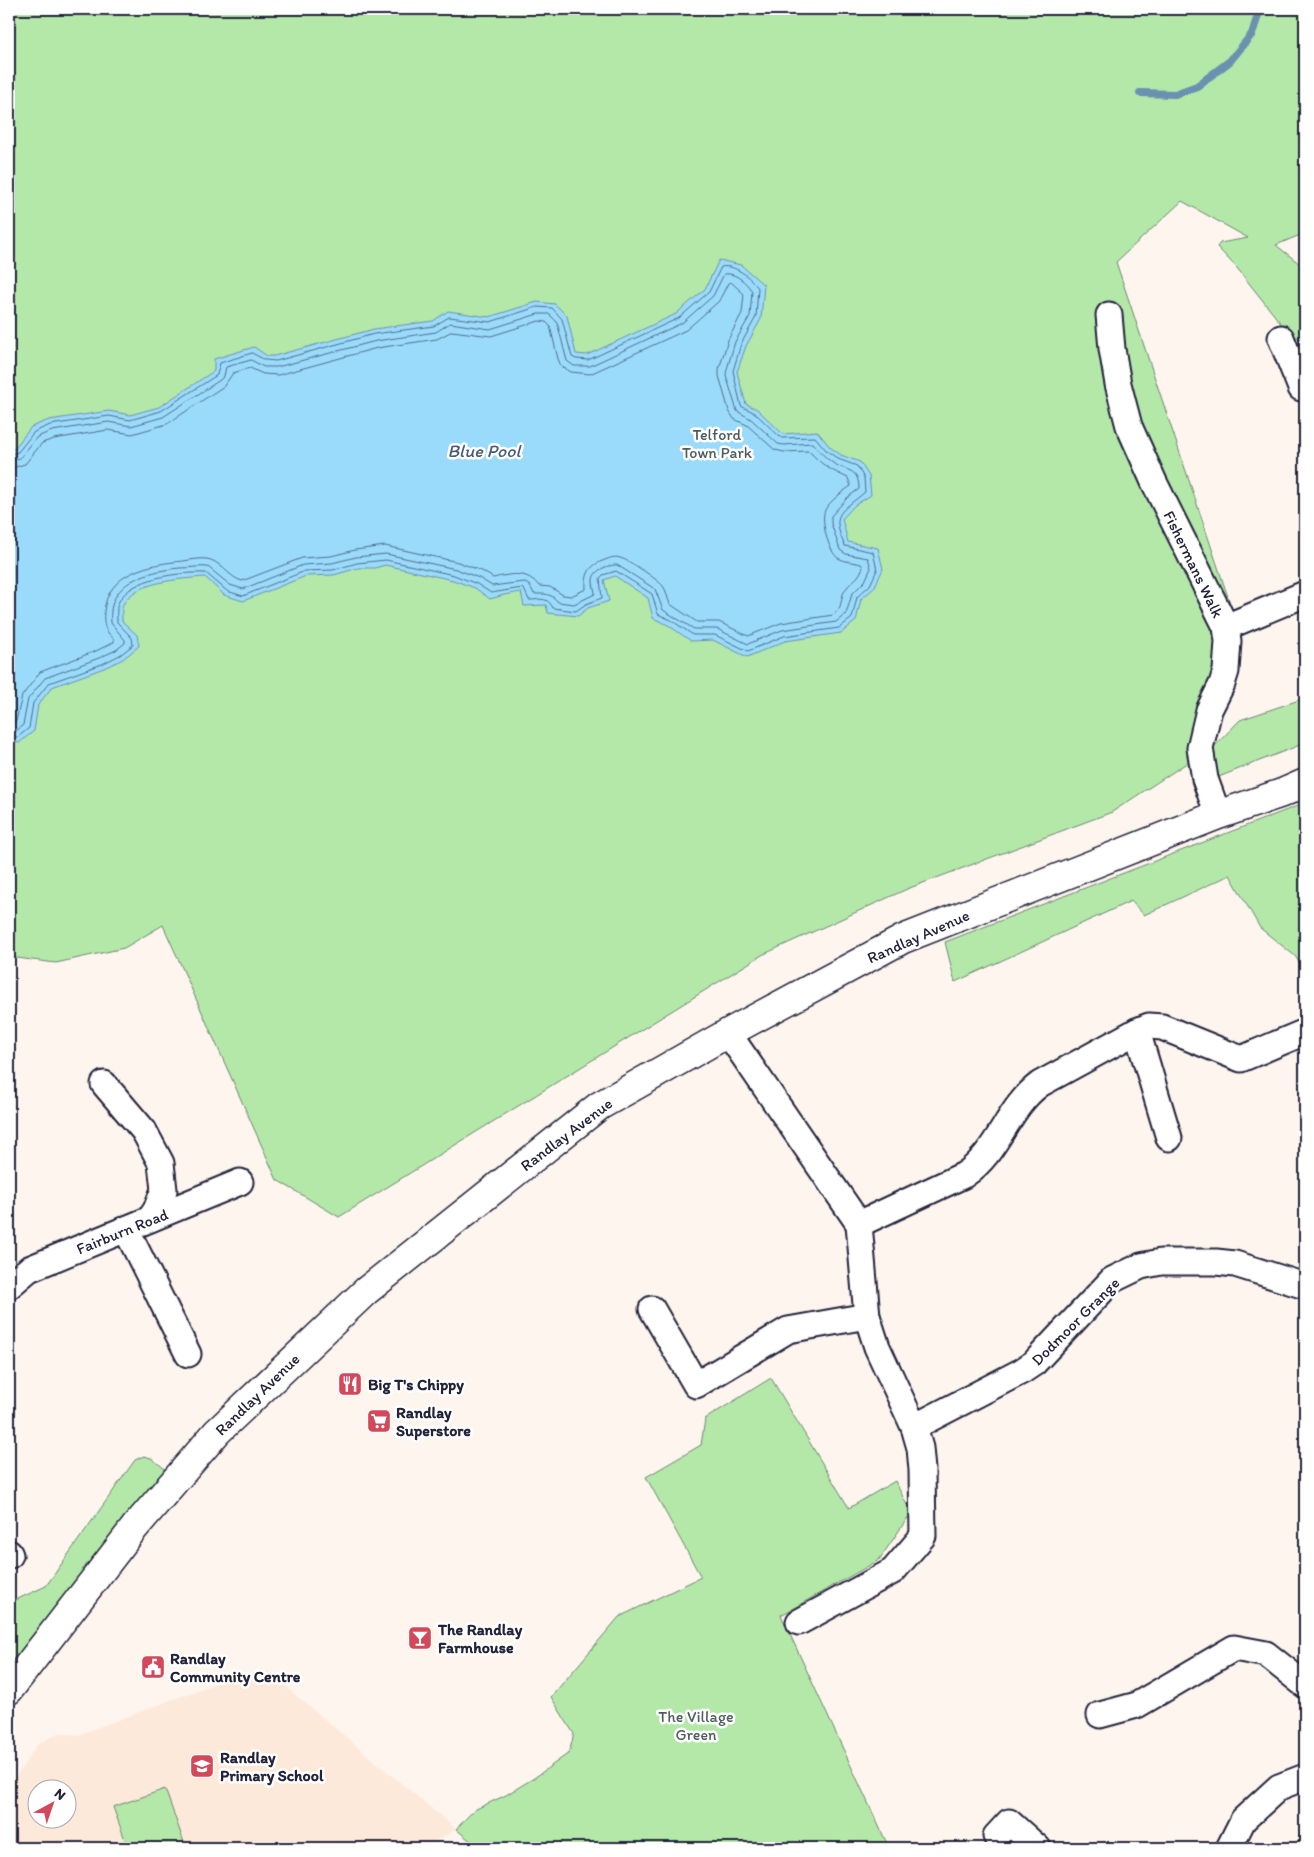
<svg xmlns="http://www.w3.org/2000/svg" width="1314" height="1857" font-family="Itim,sans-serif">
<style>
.built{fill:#fde9d9;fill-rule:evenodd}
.green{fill:#b4e8a9;stroke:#6b8572}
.water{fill:#9adbfc;stroke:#6a91af}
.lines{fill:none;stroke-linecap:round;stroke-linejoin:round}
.shore{stroke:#526c88;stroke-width:1}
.stream{stroke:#6a91af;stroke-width:8}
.minor-casing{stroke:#22223b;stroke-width:29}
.tertiary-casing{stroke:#22223b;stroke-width:31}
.minor{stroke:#fff;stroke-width:25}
.tertiary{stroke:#fff;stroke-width:28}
.labels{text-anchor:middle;stroke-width:5;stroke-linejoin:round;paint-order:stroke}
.park-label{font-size:16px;fill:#4e5d5c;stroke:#fff}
.street-label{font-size:16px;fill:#22223b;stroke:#fff}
.poi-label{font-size:16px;font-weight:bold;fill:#22223b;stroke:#fff;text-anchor:start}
.water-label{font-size:18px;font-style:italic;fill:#465a75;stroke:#fff}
</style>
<rect width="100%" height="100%" fill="#fef5ee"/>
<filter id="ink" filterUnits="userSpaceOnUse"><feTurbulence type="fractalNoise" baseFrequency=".02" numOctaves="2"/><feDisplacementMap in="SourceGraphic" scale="10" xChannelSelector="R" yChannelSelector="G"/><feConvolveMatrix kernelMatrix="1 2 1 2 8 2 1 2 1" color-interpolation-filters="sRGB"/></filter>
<g filter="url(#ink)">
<path class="built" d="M 268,1672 L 456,1829 L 424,1848 L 9,1848 L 9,1787 L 37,1745 L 59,1733 L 78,1735 L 222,1681 ZM 38,1790 L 68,1790 L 68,1820 L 38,1820 Z"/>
<g class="green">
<path d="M 9,9 L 1305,9 L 1305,233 L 1276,245 L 1305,268 L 1305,343 L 1286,330 L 1237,268 L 1217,247 L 1220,243 L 1248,238 L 1182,201 L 1116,262 L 1233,612 L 1202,753 L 1112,812 L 907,889 L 762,955 L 339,1217 L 277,1180 L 163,925 L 124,948 L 56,963 L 9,957 Z"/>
<path d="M 1305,698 L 1305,743 L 1211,780 L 1203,758 L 1240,720 Z"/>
<path d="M 1305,803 L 1305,972 L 1295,956 L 1260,928 L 1230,875 L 1144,915 L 1131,901 L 955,982 L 945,942 Z"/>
<path d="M 771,1378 L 849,1508 L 895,1481 L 911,1513 L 879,1560 L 781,1615 L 889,1848 L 479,1848 L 456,1829 L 474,1810 L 506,1795 L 534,1778 L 569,1753 L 574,1734 L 551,1697 L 619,1617 L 701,1577 L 646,1477 L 701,1445 L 705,1419 Z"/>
<path d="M 144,1456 L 151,1458 L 169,1472 L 9,1677 L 9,1603 L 46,1586 L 135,1460 Z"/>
<path d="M 165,1789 L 186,1848 L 128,1848 L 113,1807 Z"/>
</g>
<path class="water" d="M 719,260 L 741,265 L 764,285 L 761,319 L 746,346 L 737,372 L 746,404 L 757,409 L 783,434 L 817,431 L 830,447 L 841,455 L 860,462 L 869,476 L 871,495 L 855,505 L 842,519 L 848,542 L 878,548 L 883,569 L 874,588 L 861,599 L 856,621 L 841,633 L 785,641 L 747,657 L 713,640 L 691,641 L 668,625 L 653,618 L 648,598 L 615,576 L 604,580 L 609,601 L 588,608 L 578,616 L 548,613 L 546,605 L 524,606 L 521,592 L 504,595 L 490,599 L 475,588 L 453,580 L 385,565 L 375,568 L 358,568 L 334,575 L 306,576 L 243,601 L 224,595 L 205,577 C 182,579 133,581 123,605 C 121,609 122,616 122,621 L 137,635 L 139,646 L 123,659 L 104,668 L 52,687 L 38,705 L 34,731 L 19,743 L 9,741 L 9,451 L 14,449 L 31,427 L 49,420 L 109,411 L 130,415 L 159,407 L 214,371 L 214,359 L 254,347 L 267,356 L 274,356 L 374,329 L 433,321 L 448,311 L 489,317 L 537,302 L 555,304 L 567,316 L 576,354 L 587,355 L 676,314 L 705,289 Z"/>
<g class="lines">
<g class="shore">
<path d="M 9,455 L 18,452 L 34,432 L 50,425 L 109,416 L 130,420 L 161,411 L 217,375 L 220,363 L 252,353 L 265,360 L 276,361 L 374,334 L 434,326 L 449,317 L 490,322 L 537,307 L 552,308 L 562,319 L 572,357 L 576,359 L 588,360 L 679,318 L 709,292 L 721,267 C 735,264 750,277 758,288 L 756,317 L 741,344 L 733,371 L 741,406 L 755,413 L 781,438 L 815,437 L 826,450 L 838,459 L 857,466 L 864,478 L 865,492 C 842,512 829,512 845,546 L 873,552 L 877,570 L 870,585 L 857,597 L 852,618 L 839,628 L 784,636 L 748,651 L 715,635 L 693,635 L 671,620 L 658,614 L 652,594 L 616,571 L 603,575 L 600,578 L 602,598 L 586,604 L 576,611 L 553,608 C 547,596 541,600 529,600 L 525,591 L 522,588 L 491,593 L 477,584 L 454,575 L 386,560 L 357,563 L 333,570 L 305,571 L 243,596 L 227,591 L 206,573 C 181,572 130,577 118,603 C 116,608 117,617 117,622 L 132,638 L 133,645 L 120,655 L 102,664 L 49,683 L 33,703 L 29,728 L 18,737 L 9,736"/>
<path d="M 9,461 L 20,458 L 37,437 L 52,431 L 108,422 L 131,426 L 163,417 L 220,380 L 224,376 L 226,367 L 251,360 L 264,367 L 277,367 L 376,341 L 436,332 L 450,323 L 490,329 L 538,314 L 549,314 L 557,322 L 567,361 L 574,366 L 590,366 L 682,323 L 713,296 L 724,274 C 735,272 746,282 752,291 L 750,316 L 735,342 L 727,369 L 726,375 L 737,411 L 751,419 L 778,444 L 784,445 L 812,443 C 819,450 824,457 833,463 C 846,472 859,467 859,489 L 847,498 L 831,516 L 831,523 L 840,550 L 846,554 L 868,558 L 871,568 L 865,581 L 852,594 L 846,614 L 836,622 L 782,630 L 748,644 L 717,629 L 694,629 L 663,610 L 655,589 L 617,565 C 608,565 592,570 593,582 C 593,586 595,590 595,594 L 574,604 L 558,602 C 551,593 545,594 534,594 L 530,586 L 524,582 L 492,586 L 479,578 L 456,569 L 386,554 L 356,557 L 332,563 L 303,565 L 243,589 L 230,585 L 208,567 C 199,566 189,568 180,568 C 147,571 106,582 111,623 L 125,640 L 125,643 L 116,650 L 99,658 L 45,678 L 28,699 L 23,725 L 16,731 L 9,730"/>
<path d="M 9,469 L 25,464 L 42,443 L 54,439 L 108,430 L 132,434 L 167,424 L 224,386 L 233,373 L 250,368 L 263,374 L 278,375 L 377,348 L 437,339 L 452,331 L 491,336 L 539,321 L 546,322 L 550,326 L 558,359 L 561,366 L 571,372 L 590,374 L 686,330 L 719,301 L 728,283 L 731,282 L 744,294 L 742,313 L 728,340 L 719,369 L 719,376 L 729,411 L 734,419 L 747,425 L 775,450 L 784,452 L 809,451 C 822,465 830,470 848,478 L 851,486 C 842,492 830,501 825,510 C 820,521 829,552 838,558 C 845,562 854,562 861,564 L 863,567 C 859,579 851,581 845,590 C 839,600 844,607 833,615 L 781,623 L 748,636 L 719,622 L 697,622 L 670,604 C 667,598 667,591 663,586 C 657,579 629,560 620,558 C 615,556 610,558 605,560 C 590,565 585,573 586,589 L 571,596 L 563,595 L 550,587 L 539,586 C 527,570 511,574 493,578 L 482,571 L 458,562 L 385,546 L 355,550 L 331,556 L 302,558 L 242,581 C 228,577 221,561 207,559 C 199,558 191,560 183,561 C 150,564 107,572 104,612 C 103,625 105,631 114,639 L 114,642 L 96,651 L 40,672 L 22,696 L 16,721 L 9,722"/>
</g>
<path class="stream" d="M 1140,93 L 1175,94 L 1197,86 L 1230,61 L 1252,34 L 1260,9"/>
<defs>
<g id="minor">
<path d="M 1109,315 L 1112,349 L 1118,384 L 1129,426 L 1154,482 L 1226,627 L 1228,641 L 1226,671 L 1222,684 L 1209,710 L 1200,748 L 1205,779 L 1218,815"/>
<path d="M 1281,338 L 1301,388"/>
<path d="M 1226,627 L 1305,594"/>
<path d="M 1137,1031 L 1169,1138"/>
<path d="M 728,1033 L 859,1224 L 867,1316 L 877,1347 L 914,1427 L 920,1448 L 922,1470 L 923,1536 L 893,1571 L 799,1622"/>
<path d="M 104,1084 L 144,1131 L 161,1163 L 164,1190 L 156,1210 L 150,1219"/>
<path d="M 859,1224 L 964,1175 C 1000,1151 1006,1109 1040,1084 L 1137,1031 L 1149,1026 L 1162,1027 L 1241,1059 L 1305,1032"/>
<path d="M 126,1229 L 188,1354"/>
<path d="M 9,1286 L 29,1269 L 240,1182"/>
<path d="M 652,1309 L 696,1385 L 788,1330 L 867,1316"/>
<path d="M 914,1427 L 1022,1371 L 1034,1363 L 1112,1280 L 1141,1266 L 1161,1262 L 1216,1262 L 1235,1264 L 1305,1286"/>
<path d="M 9,1553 L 10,1555"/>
<path d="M 1100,1715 L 1137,1705 L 1234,1648 L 1266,1654 L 1305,1685"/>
<path d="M 996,1836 L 1009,1822 L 1038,1848"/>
<path d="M 1229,1848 L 1243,1820 L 1279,1787 L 1305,1777"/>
</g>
<path id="tertiary" d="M 9,1690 L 135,1527 L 217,1432 L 366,1291 L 599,1106 L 728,1033 L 903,939 L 1218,815 L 1282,793 L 1305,783"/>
</defs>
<use href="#minor" class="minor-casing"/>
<use href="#tertiary" class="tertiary-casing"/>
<use href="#minor" class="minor"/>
<use href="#tertiary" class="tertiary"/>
</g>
</g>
<defs>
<symbol id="restaurant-square" viewBox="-11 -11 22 22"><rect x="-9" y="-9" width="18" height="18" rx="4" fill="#d1495b" stroke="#fff"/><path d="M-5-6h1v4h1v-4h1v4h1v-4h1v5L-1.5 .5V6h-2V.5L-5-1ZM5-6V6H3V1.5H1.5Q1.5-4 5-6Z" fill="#fff"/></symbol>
<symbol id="supermarket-square" viewBox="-11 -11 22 22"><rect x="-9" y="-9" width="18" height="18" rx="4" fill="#d1495b" stroke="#fff"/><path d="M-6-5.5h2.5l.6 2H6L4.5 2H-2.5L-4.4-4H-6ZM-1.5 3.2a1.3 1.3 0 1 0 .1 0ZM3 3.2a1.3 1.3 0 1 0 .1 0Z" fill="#fff"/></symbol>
<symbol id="bar-square" viewBox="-11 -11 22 22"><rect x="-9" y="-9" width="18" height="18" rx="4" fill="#d1495b" stroke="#fff"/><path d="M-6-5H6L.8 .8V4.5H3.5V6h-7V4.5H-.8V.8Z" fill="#fff"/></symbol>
<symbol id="civic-square" viewBox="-11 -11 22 22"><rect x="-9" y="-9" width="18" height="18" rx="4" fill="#d1495b" stroke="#fff"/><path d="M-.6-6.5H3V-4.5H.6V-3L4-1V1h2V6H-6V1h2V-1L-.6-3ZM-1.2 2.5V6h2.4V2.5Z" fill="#fff"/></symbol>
<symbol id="school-square" viewBox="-11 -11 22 22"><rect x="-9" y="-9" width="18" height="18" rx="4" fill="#d1495b" stroke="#fff"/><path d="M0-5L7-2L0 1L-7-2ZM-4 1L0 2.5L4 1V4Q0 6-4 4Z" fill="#fff"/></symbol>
</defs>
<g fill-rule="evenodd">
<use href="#restaurant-square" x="336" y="1370" width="28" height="28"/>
<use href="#supermarket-square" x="365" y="1407" width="28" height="28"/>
<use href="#bar-square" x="406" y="1624" width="28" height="28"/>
<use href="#civic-square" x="139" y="1653" width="28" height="28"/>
<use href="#school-square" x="188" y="1752" width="28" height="28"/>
</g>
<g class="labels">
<g class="park-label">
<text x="717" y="440">Telford<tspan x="717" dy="18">Town Park</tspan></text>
<text x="696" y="1722">The Village<tspan x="696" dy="18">Green</tspan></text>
</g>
<g class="street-label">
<text transform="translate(1194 564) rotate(64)" y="6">Fishermans Walk</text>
<text transform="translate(918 936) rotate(-24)" y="6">Randlay Avenue</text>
<text transform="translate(566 1134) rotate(-37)" y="6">Randlay Avenue</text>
<text transform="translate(122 1231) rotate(-22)" y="6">Fairburn Road</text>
<text transform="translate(1075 1321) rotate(-45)" y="6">Dodmoor Grange</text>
<text transform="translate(257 1394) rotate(-44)" y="6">Randlay Avenue</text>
</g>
<g class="poi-label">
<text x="368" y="1390">Big T's Chippy</text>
<text x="396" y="1418">Randlay<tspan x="396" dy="18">Superstore</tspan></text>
<text x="438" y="1635">The Randlay<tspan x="438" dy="18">Farmhouse</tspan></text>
<text x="170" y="1664">Randlay<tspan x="170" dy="18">Community Centre</tspan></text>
<text x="220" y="1763">Randlay<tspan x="220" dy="18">Primary School</tspan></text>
</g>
<g class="water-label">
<text x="484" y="457">Blue Pool</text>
</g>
</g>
<rect width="1314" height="1857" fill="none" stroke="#fff" stroke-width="30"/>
<rect x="15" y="15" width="1284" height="1827" fill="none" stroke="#22223b" stroke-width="2" filter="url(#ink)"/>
<g transform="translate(52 1804) rotate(40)"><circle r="24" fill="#ffffff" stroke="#a7a7b1"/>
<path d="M0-4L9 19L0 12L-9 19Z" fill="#d1495b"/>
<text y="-8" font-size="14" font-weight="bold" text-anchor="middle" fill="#22223b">N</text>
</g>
</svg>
